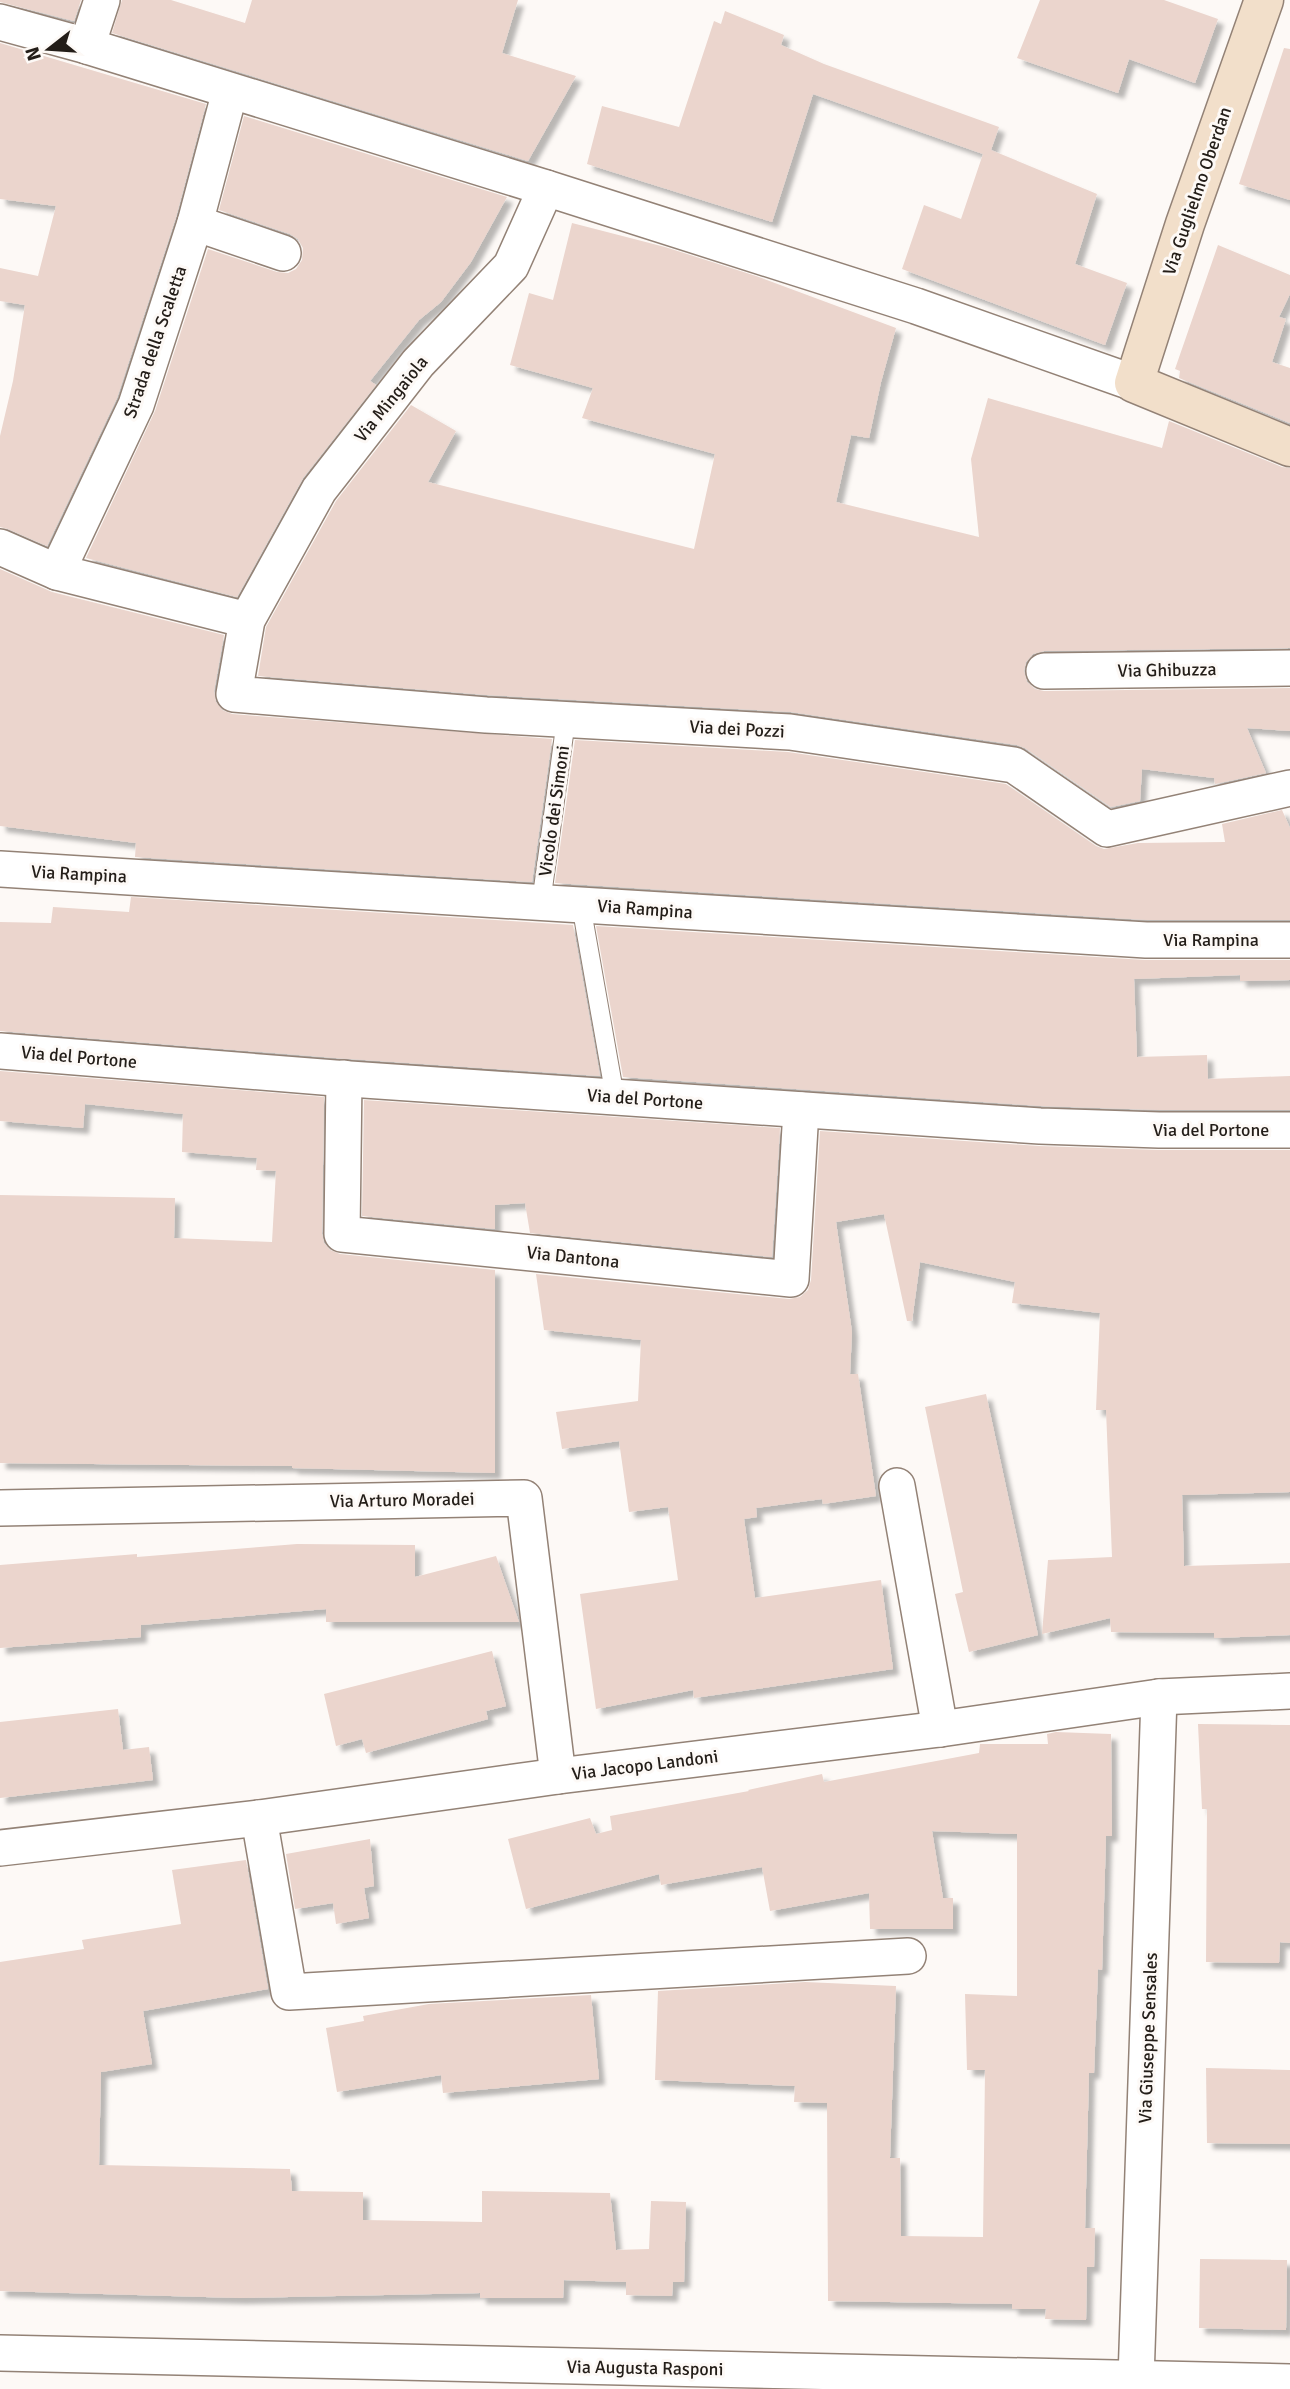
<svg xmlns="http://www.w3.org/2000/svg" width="1290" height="2389" font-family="Signika,sans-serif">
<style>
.building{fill:#ebd5cd;filter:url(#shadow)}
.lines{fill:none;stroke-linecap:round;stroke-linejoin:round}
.lane-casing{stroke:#938276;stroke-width:20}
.street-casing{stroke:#938276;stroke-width:38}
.secondary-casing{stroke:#938276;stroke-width:41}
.lane{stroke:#fff;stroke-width:18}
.street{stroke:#fff;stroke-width:35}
.secondary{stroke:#f2dfca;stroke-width:38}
.labels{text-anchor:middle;stroke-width:6;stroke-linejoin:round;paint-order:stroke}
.street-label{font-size:18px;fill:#231d18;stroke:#fdf9f6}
</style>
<defs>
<filter id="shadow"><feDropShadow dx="6" dy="6" stdDeviation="2" flood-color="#0004"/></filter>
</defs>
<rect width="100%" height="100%" fill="#fdf9f6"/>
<g class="building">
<path d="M 0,0 L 81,0 L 74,21 L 0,2 Z"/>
<path d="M 122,0 L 171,0 L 245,23 L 252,0 L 518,0 L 502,53 L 576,76 L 528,161 L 112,33 Z"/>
<path d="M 1040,0 L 1164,0 L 1218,19 L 1195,83 L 1129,59 L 1118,93 L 1017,58 Z"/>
<path d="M 725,11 L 784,35 L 781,45 L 824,64 L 999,127 L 991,150 L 1097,194 L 1075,264 L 1127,283 L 1105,345 L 902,269 L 924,205 L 961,219 L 983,154 L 813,94 L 772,222 L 587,164 L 602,106 L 679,127 L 714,21 L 721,24 Z"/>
<path d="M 0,43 L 206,104 L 176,217 L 117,398 L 47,546 L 8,529 L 0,527 L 0,436 L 13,381 L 25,305 L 0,301 L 0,268 L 38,276 L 56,206 L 0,199 Z"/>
<path d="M 1284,48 L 1290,49 L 1290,200 L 1239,184 Z"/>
<path d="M 244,116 L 507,197 L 471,262 L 441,302 L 419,320 L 370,381 L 376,385 L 303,478 L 237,597 L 86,558 L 155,411 L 208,249 L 277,272 L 288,273 L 296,269 L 302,260 L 303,248 L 298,239 L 290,234 L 219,210 Z"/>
<path d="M 572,223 L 665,247 L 756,276 L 896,328 L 881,382 L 869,438 L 851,435 L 836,502 L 979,537 L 971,459 L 988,398 L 1162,448 L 1169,421 L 1282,467 L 1290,468 L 1290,648 L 1044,651 L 1033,654 L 1026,662 L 1024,671 L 1027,682 L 1035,689 L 1044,691 L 1290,688 L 1290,731 L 1247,728 L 1266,773 L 1215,784 L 1214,778 L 1142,769 L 1140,801 L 1111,807 L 1025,748 L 1017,745 L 791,712 L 487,695 L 258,676 L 266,627 L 336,501 L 411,405 L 456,431 L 428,482 L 694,549 L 715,454 L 582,418 L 593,388 L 510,365 L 529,293 L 553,300 Z"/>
<path d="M 1218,245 L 1290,275 L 1290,294 L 1279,317 L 1286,319 L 1272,362 L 1290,368 L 1290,423 L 1179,378 L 1180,371 L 1175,369 Z"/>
<path d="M 0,569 L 52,592 L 224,635 L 214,691 L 216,702 L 222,710 L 232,714 L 552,739 L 532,882 L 135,857 L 136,843 L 0,826 Z"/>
<path d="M 575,740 L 788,752 L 1006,784 L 1096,846 L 1104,849 L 1138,843 L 1225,842 L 1222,824 L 1282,810 L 1290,828 L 1290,920 L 1147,920 L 555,883 Z"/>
<path d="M 131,897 L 573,925 L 600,1076 L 336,1058 L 0,1031 L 0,922 L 51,923 L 53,907 L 129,912 Z"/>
<path d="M 596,926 L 1145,960 L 1290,960 L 1290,980 L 1240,981 L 1240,975 L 1134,979 L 1137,1057 L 1207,1055 L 1208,1079 L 1290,1076 L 1290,1110 L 1159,1110 L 1041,1106 L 623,1077 Z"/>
<path d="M 0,1071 L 324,1097 L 322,1234 L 324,1243 L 330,1250 L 340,1254 L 495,1270 L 495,1473 L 292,1468 L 292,1466 L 0,1463 L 0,1195 L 175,1198 L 174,1238 L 272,1242 L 276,1171 L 256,1170 L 257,1158 L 182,1152 L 183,1114 L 85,1104 L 83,1128 L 0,1121 Z"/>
<path d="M 364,1100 L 780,1128 L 772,1257 L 530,1233 L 525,1203 L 495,1205 L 495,1229 L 362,1216 Z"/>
<path d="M 820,1131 L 1039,1146 L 1158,1150 L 1290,1150 L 1290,1492 L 1182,1495 L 1184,1566 L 1290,1563 L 1290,1635 L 1214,1638 L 1214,1633 L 1111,1632 L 1110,1618 L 1042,1634 L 1048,1560 L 1112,1557 L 1106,1410 L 1096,1410 L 1100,1313 L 1012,1303 L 1015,1282 L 920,1262 L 912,1321 L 907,1321 L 884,1214 L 836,1222 L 852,1332 L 850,1374 L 858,1374 L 876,1496 L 823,1504 L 822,1499 L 756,1508 L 757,1517 L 744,1519 L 755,1598 L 881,1580 L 893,1669 L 694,1698 L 693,1690 L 596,1709 L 580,1594 L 678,1580 L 668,1507 L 629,1512 L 619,1441 L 562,1449 L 556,1412 L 638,1401 L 641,1340 L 544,1330 L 536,1274 L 789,1299 L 800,1297 L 808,1290 L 811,1280 Z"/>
<path d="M 986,1394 L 1038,1635 L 969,1652 L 955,1594 L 963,1592 L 925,1407 Z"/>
<path d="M 297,1544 L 415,1545 L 415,1577 L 496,1556 L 519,1622 L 326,1622 L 326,1609 L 141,1625 L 141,1637 L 0,1648 L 0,1565 L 137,1554 L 137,1557 Z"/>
<path d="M 492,1651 L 506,1706 L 486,1711 L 488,1719 L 366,1753 L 362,1739 L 336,1746 L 324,1694 Z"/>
<path d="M 118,1709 L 123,1750 L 149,1747 L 153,1780 L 0,1798 L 0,1722 Z"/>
<path d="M 1198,1724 L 1290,1725 L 1290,1943 L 1280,1942 L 1279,1963 L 1206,1962 L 1207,1809 L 1202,1809 Z"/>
<path d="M 1056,1732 L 1111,1734 L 1112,1836 L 1106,1836 L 1102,1970 L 1098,1969 L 1094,2073 L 1089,2073 L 1085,2228 L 1095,2228 L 1094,2267 L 1087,2267 L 1086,2320 L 1045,2319 L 1046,2309 L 1012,2309 L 1012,2304 L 828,2301 L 827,2103 L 794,2102 L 795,2086 L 655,2080 L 658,1991 L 805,1982 L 896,1986 L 890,2158 L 900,2158 L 901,2236 L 983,2237 L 985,2070 L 967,2070 L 965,1994 L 1017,1996 L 1017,1834 L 932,1831 L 943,1898 L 953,1898 L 953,1929 L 870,1929 L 869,1893 L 770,1911 L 762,1867 L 661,1885 L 659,1874 L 526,1909 L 508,1839 L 590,1818 L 596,1834 L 612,1830 L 610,1816 L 749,1791 L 748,1790 L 822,1774 L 824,1782 L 979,1753 L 980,1744 L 1048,1744 L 1047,1734 Z"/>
<path d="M 370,1839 L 374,1886 L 364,1888 L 369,1918 L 336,1924 L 333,1903 L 295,1909 L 286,1854 Z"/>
<path d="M 246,1860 L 268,1989 L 143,2011 L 152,2064 L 101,2072 L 99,2165 L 290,2169 L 292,2191 L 363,2192 L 363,2220 L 482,2222 L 482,2191 L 610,2193 L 616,2250 L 649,2249 L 651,2201 L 686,2202 L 684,2282 L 673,2282 L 672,2296 L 626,2295 L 626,2282 L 564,2280 L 563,2298 L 480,2298 L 480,2293 L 239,2298 L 0,2291 L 0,1962 L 84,1949 L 82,1940 L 181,1924 L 172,1870 Z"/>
<path d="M 591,1995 L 599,2079 L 443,2093 L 441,2075 L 337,2092 L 326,2028 L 364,2021 L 363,2016 L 429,2004 Z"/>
<path d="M 1206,2068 L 1290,2070 L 1290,2144 L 1207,2143 Z"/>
<path d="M 1200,2259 L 1287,2260 L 1286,2330 L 1199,2328 Z"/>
</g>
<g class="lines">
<defs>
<g id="lane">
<path d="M 541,903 L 566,720"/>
<path d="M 581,905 L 615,1097"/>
</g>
<g id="street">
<path d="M 0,22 L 87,46 L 546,188 L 916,306 L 1134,383"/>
<path d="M 87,46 L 102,0"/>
<path d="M 546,188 L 511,266 L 418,363 L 319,490 L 247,620 L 234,694 L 486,715 L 790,732 L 1014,765 L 1107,829 L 1290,788"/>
<path d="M 195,223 L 283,253"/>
<path d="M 0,547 L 57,572 L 247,620"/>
<path d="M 57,572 L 136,405 L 195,223 L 230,91"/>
<path d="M 1044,671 L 1290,668"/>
<path d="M 0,869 L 1146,940 L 1290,940"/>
<path d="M 0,1051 L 335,1078 L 1040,1126 L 1159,1130 L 1290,1130"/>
<path d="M 344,1078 L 342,1234 L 791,1279 L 801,1110"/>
<path d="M 897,1486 L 940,1729"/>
<path d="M 0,1508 L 524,1498 L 558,1776"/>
<path d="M 259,1818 L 289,1992 L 908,1956"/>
<path d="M 0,1848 L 259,1818 L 558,1776 L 940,1729 L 1159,1697 L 1290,1691"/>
<path d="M 0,2353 L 1290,2382"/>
<path d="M 1136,2379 L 1159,1697"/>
</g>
<path id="secondary" d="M 1264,0 L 1185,224 L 1134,383 L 1290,447"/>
</defs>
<use href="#lane" class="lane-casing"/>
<use href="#street" class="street-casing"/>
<use href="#secondary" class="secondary-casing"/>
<use href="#lane" class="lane"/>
<use href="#street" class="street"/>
<use href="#secondary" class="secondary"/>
</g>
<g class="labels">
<g class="street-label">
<text transform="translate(1197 191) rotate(-71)" y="6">Via Guglielmo Oberdan</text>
<text transform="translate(155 342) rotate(-71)" y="6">Strada della Scaletta</text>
<text transform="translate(391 399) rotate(-51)" y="6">Via Mingaiola</text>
<text transform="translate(1167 670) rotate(-1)" y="6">Via Ghibuzza</text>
<text transform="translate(737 729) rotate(3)" y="6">Via dei Pozzi</text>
<text transform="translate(554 811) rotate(-82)" y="6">Vicolo dei Simoni</text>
<text transform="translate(79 874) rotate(3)" y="6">Via Rampina</text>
<text transform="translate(645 909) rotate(4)" y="6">Via Rampina</text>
<text x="1211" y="946">Via Rampina</text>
<text transform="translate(79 1057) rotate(5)" y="6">Via del Portone</text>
<text transform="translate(645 1099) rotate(4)" y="6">Via del Portone</text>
<text x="1211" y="1136">Via del Portone</text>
<text transform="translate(573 1257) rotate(6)" y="6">Via Dantona</text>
<text transform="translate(402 1500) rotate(-1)" y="6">Via Arturo Moradei</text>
<text transform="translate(645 1765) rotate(-7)" y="6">Via Jacopo Landoni</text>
<text transform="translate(1148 2038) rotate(-88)" y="6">Via Giuseppe Sensales</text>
<text transform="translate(645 2368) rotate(1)" y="6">Via Augusta Rasponi</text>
</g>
</g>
<g transform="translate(49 49) rotate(253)" stroke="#fdf9f6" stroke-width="5" paint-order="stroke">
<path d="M0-5L12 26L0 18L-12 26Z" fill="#231d18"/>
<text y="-10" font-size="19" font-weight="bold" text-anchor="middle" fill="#231d18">N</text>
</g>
</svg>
